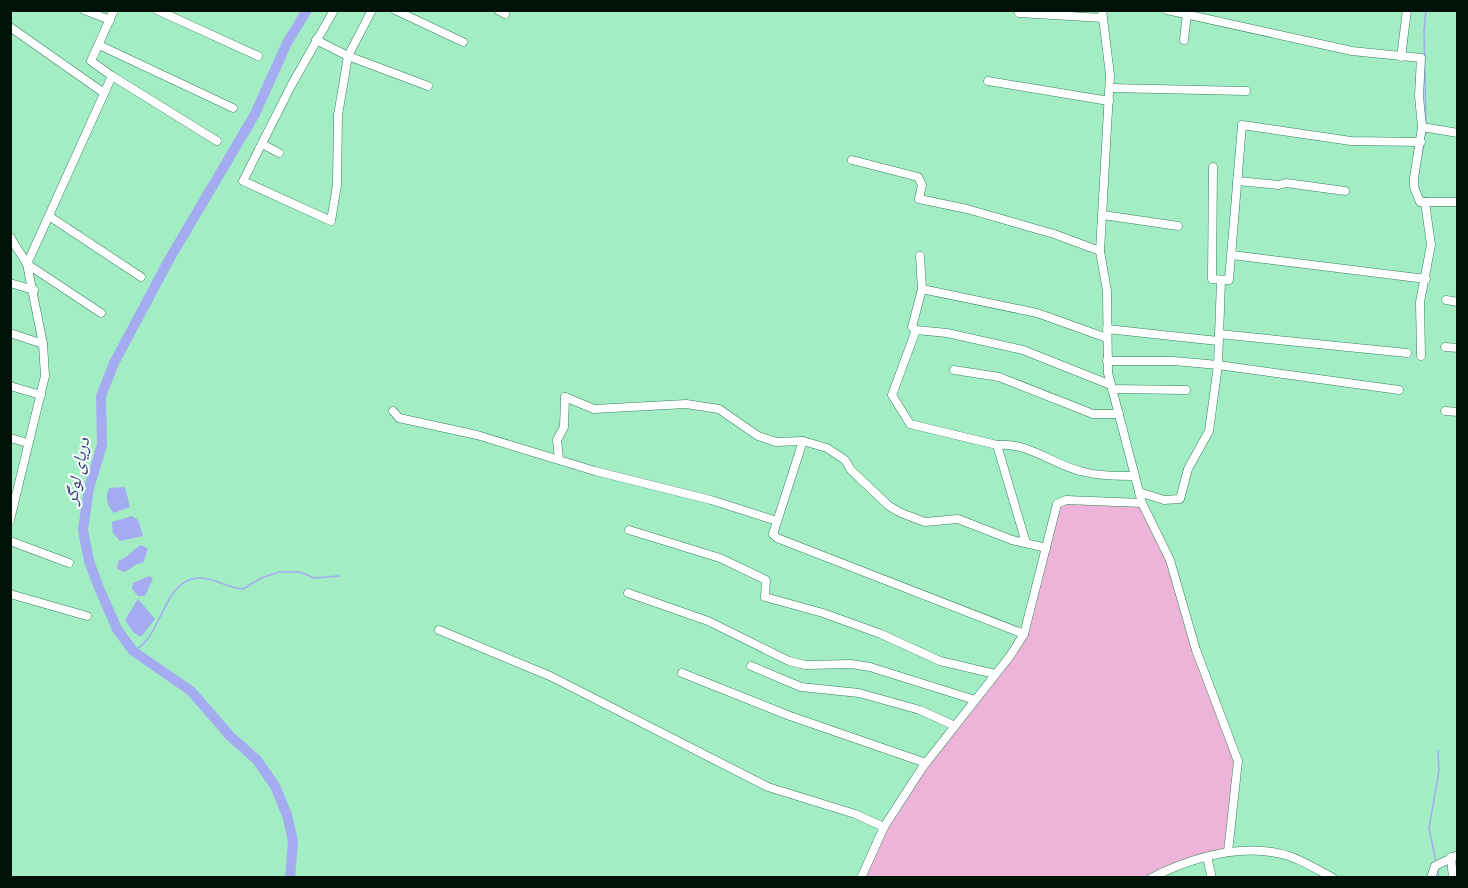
<svg xmlns="http://www.w3.org/2000/svg" width="1468" height="888" font-family="'Space Grotesk','Noto Naskh Arabic',sans-serif">
<style>
.green{fill:#edb3d9}
.water{fill:#a5abf0}
.lines{fill:none;stroke-linecap:round;stroke-linejoin:round}
.stream{stroke:#a5abf0;stroke-width:1.5}
.river{stroke:#a5abf0;stroke-width:10}
.minor-casing{stroke:#35805c;stroke-width:9}
.minor{stroke:#fff;stroke-width:8}
.labels{text-anchor:middle;stroke-width:4.5;stroke-linejoin:round;paint-order:stroke}
.water-label{font-size:18px;font-style:italic;fill:#373483;stroke:#f0fff6}
</style>
<rect width="100%" height="100%" fill="#a2edc4"/>
<path class="green" d="M 1142,503 L 1164,546 L 1196,650 L 1238,761 L 1228,852 L 1151,877 L 861,878 L 899,804 L 1024,634 L 1057,504 Z"/>
<g class="water">
<path d="M 125,487 L 130,507 L 114,513 C 107,507 104,494 110,488 Z"/>
<path d="M 132,516 L 138,520 L 143,536 L 120,541 L 113,533 L 112,522 Z"/>
<path d="M 141,545 L 148,549 L 143,563 L 137,564 L 125,572 L 117,569 L 118,561 C 129,557 132,550 141,545 Z"/>
<path d="M 149,576 L 153,578 L 145,596 L 138,596 L 132,589 L 133,583 Z"/>
<path d="M 138,599 L 155,619 L 141,637 L 133,632 L 125,620 Z"/>
</g>
<g class="lines">
<g class="stream">
<path d="M 1426,123 L 1424,31 L 1426,10"/>
<path d="M 1424,140 L 1426,130"/>
<path d="M 1420,161 L 1424,145"/>
<path d="M 133,651 C 163,638 162,580 198,578 C 214,577 227,588 243,589 L 261,578 L 279,572 L 300,572 L 314,578 L 339,576"/>
<path d="M 1436,862 L 1429,828 L 1439,771 L 1438,751"/>
<path d="M 1438,867 L 1439,878"/>
</g>
<path class="river" d="M 290,878 L 293,841 L 287,815 L 275,786 L 257,760 L 230,736 L 191,691 L 133,651 L 117,629 L 99,588 L 89,561 L 83,530 L 89,488 L 102,445 L 101,396 L 114,363 L 170,258 L 255,114 L 287,43 L 307,10"/>
<defs>
<g id="minor">
<path d="M 84,10 L 110,20"/>
<path d="M 157,10 L 258,56"/>
<path d="M 334,10 L 291,86 L 243,181 L 331,221 L 337,185 L 338,115 L 348,56 L 372,10"/>
<path d="M 395,10 L 463,42"/>
<path d="M 498,10 L 505,14"/>
<path d="M 1102,10 L 1110,75 L 1100,251 L 1107,291 L 1108,373 L 1142,503 L 1170,560 L 1196,650 L 1238,761 L 1228,852"/>
<path d="M 1167,10 L 1352,51 L 1421,58 L 1419,96 L 1422,127 L 1414,178 L 1414,187 L 1420,202 L 1425,202 L 1431,245 L 1420,302 L 1421,356"/>
<path d="M 1019,13 L 1103,18"/>
<path d="M 10,27 L 104,93"/>
<path d="M 316,40 L 348,56 L 428,86"/>
<path d="M 1184,40 L 1187,14"/>
<path d="M 99,45 L 233,108"/>
<path d="M 1401,57 L 1407,10"/>
<path d="M 112,76 L 217,141"/>
<path d="M 988,81 L 1109,101"/>
<path d="M 1110,88 L 1246,91"/>
<path d="M 1422,127 L 1458,133"/>
<path d="M 264,145 L 279,153"/>
<path d="M 852,160 L 918,177 L 922,185 L 919,199 L 967,209 L 1054,234 L 1100,251"/>
<path d="M 1213,167 L 1212,279 L 1229,280 L 1242,125 L 1351,141 L 1421,142"/>
<path d="M 1237,181 L 1279,185 L 1286,183 L 1345,191"/>
<path d="M 1425,202 L 1458,202"/>
<path d="M 1103,215 L 1178,226"/>
<path d="M 49,216 L 141,277"/>
<path d="M 10,237 L 27,264 L 43,344 L 45,376 L 10,520"/>
<path d="M 1232,255 L 1426,279"/>
<path d="M 920,256 L 922,289 L 912,327 L 916,330 L 892,395 L 910,424 L 997,445 L 1026,543"/>
<path d="M 10,283 L 34,290"/>
<path d="M 922,289 L 1037,313 L 1107,338"/>
<path d="M 1446,300 L 1458,302"/>
<path d="M 101,313 L 27,264 L 112,76 L 91,61 L 114,10"/>
<path d="M 1107,329 L 1218,341"/>
<path d="M 916,330 L 947,333 L 1023,350 L 1111,385"/>
<path d="M 10,333 L 43,344"/>
<path d="M 1219,334 L 1407,353"/>
<path d="M 1445,347 L 1458,348"/>
<path d="M 1107,361 L 1174,361 L 1218,365 L 1399,390"/>
<path d="M 954,370 L 999,377 L 1093,414 L 1119,414"/>
<path d="M 10,386 L 41,395"/>
<path d="M 1112,389 L 1186,390"/>
<path d="M 565,397 L 594,409 L 686,404 L 719,409 L 758,436 L 776,442 L 803,441 L 827,448 L 845,460 L 851,470 L 889,506 L 901,513 L 925,522 L 958,519 L 1012,540 L 1046,548"/>
<path d="M 393,411 L 399,418 L 477,435 L 595,471 L 711,500 L 777,521"/>
<path d="M 1445,411 L 1458,412"/>
<path d="M 10,438 L 28,443"/>
<path d="M 803,441 L 773,534 L 777,538 L 1024,634"/>
<path d="M 997,445 C 1028,442 1052,464 1080,471 C 1098,476 1117,476 1135,476"/>
<path d="M 559,459 L 557,440 L 564,427 L 565,397"/>
<path d="M 1139,492 L 1164,500 L 1180,499 L 1188,469 L 1209,431 L 1218,365 L 1221,280"/>
<path d="M 629,530 L 720,558 L 766,580 L 765,597 L 823,613 L 881,634 L 940,661 L 995,674"/>
<path d="M 10,541 L 69,563"/>
<path d="M 628,593 L 708,621 L 789,661 L 805,665 L 851,664 L 870,667 L 975,700"/>
<path d="M 10,594 L 87,616"/>
<path d="M 439,630 L 550,676 L 768,787 L 855,814 L 884,827"/>
<path d="M 751,666 L 801,687 L 859,693 L 920,710 L 955,726"/>
<path d="M 682,673 L 790,716 L 926,763"/>
<path d="M 1207,857 L 1212,878"/>
<path d="M 1451,857 L 1453,878"/>
<path d="M 861,878 L 884,827 L 922,768 L 1010,656 L 1024,634 L 1057,504 L 1066,500 L 1142,503"/>
<path d="M 1151,878 C 1189,859 1235,845 1277,853 C 1296,856 1316,869 1333,878"/>
<path d="M 1431,878 L 1435,866 L 1458,855"/>
</g>
</defs>
<use href="#minor" class="minor-casing"/>
<use href="#minor" class="minor"/>
</g>
<g class="labels">
<g class="water-label">
<text transform="translate(77 471) rotate(-79)" y="6">دریای لوگر</text>
</g>
</g>
<rect width="1468" height="888" fill="none" stroke="#001308" stroke-width="24"/>
</svg>
